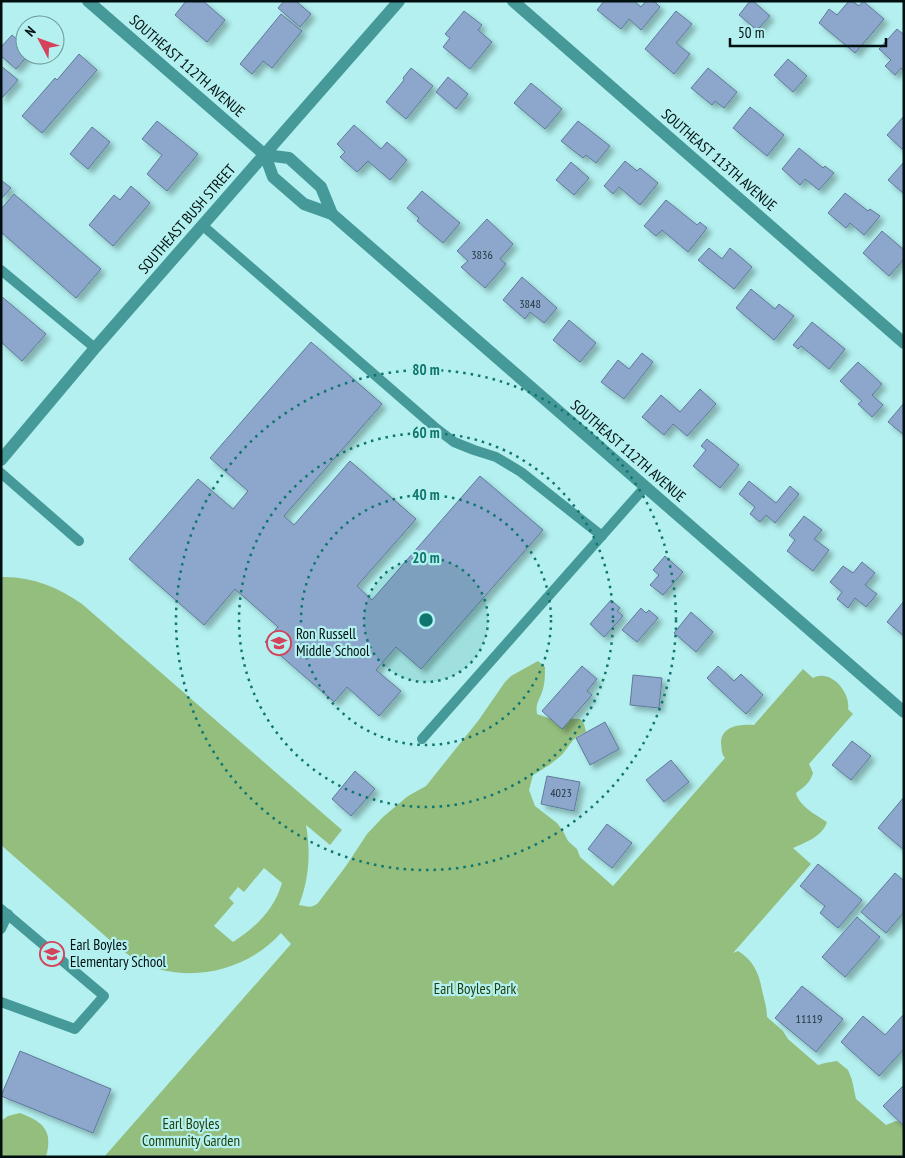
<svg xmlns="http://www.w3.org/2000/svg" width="905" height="1158" font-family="'PT Sans Narrow',sans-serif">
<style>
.green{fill:#94be7e;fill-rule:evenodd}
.building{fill:#8ca7cb;stroke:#5f799b;filter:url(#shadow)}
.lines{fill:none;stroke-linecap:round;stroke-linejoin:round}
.service{stroke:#469999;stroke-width:10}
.minor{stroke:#469999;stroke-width:12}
.tertiary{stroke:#469999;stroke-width:12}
.ring{fill:none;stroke:#0f766e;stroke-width:2.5;stroke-dasharray:2.5 5}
.labels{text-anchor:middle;stroke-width:4.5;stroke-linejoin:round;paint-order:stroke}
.number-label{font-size:12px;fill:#23353f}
.street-label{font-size:15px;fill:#000f10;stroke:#b3f0ef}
.poi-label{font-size:15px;fill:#000f10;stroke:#b3f0ef;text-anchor:start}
.park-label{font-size:15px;fill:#21400a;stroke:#b3f0ef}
.centre{fill:#0f766e;stroke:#b3f0ef;stroke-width:2.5}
.ring-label{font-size:15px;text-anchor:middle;font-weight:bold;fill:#0f766e;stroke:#b3f0ef;stroke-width:4.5;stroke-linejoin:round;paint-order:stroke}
</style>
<defs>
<filter id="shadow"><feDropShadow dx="4.5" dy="4.5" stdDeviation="2.5" flood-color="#0004"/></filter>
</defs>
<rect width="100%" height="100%" fill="#b3f0ef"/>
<g class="green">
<path d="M 1,577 C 31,576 58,587 82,604 L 342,830 L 330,845 L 306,825 C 311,853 309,879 299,905 C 307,906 311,909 318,903 L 346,866 L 367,834 L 383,817 L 408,796 L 426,786 L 478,721 L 505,682 L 511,676 L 538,661 L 545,667 C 545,675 545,682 543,689 C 540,700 535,703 537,714 L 548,718 L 580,719 L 584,724 L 586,732 C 569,738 570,749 557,759 C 550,765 541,770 533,775 L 529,790 L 535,806 L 557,823 L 563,831 L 568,841 L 577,849 L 580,857 L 613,886 L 725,758 C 721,753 722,750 721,743 C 721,726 740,724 754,725 L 803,669 L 813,678 C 830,668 851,692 848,709 L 853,714 L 809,764 L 813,773 C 810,783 804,787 796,793 C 799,806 816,815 827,822 C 822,837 806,842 793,848 L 811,864 L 733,953 L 738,951 C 753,960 759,973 762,990 C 764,999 767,1008 767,1017 L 783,1031 L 788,1039 L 818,1065 L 825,1063 L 837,1061 L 848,1070 L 852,1080 L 856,1099 L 886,1125 L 896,1121 L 904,1122 L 904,1157 L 104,1157 L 291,944 L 281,933 C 247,971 187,985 140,962 C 130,957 121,949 112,942 L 1,845 ZM 264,868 L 282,883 C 274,910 256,927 233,942 L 214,926 L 234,903 L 229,898 L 238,887 L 244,892 Z"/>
<path d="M 20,1113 C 44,1122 53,1131 46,1157 L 1,1157 L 1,1121 L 8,1116 Z"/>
</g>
<g class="building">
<path d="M 186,1 L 203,1 L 225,20 L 207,42 L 175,15 Z"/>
<path d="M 284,1 L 296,1 L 311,14 L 300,27 L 278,8 Z"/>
<path d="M 604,1 L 634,1 L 641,7 L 646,1 L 654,1 L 660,7 L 641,30 L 629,19 L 621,29 L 597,10 Z"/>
<path d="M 750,1 L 753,1 L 770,16 L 757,30 L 739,15 Z"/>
<path d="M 849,1 L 852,1 L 859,6 L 863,1 L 884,19 L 855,53 L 819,23 L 829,9 L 837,15 Z"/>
<path d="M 464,11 L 482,25 L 478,30 L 492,42 L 470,69 L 443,47 L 450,38 L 445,34 Z"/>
<path d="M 676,11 L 692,24 L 676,43 L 690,54 L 674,74 L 645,49 Z"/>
<path d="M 281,14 L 302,31 L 272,68 L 263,61 L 252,74 L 240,64 Z"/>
<path d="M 897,29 L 904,35 L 904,71 L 901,68 L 895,75 L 885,66 L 891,60 L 879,49 Z"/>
<path d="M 12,35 L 25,46 L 25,55 L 28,55 L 16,69 L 1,56 L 1,47 Z"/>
<path d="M 79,54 L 97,70 L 42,133 L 22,116 L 55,78 L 57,80 Z"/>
<path d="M 788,59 L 807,76 L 793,92 L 774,75 Z"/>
<path d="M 1,66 L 18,80 L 1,99 Z"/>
<path d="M 411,68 L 433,86 L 406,119 L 386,102 L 404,80 L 403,78 Z"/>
<path d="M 708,68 L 737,92 L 724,108 L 715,101 L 712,105 L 691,88 Z"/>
<path d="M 448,77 L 468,94 L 456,109 L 436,92 Z"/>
<path d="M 531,83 L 562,109 L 545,129 L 514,103 Z"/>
<path d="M 750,107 L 784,135 L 767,156 L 733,128 Z"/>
<path d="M 904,116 L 904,146 L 902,149 L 887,135 Z"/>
<path d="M 157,121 L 198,154 L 167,191 L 147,174 L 162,155 L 142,139 Z"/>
<path d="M 578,121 L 610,146 L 596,163 L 586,155 L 583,158 L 561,141 Z"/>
<path d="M 354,125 L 381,149 L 387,142 L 407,160 L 390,180 L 368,161 L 357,172 L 340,157 L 345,152 L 337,144 Z"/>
<path d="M 92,127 L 110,142 L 88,169 L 70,154 Z"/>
<path d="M 799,148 L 823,168 L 825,166 L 834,173 L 819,190 L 805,179 L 800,185 L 782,169 Z"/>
<path d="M 625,161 L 637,171 L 640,168 L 658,183 L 640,205 L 619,187 L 613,194 L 604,186 Z"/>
<path d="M 571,162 L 589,178 L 574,195 L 556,180 Z"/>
<path d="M 904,162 L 904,192 L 903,193 L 888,180 Z"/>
<path d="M 1,180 L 11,188 L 1,199 Z"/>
<path d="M 131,186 L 150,203 L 113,246 L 89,225 L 114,195 L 120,200 Z"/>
<path d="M 422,191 L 460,223 L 443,243 L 417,221 L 419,218 L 407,208 Z"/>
<path d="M 845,193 L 868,211 L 870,209 L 880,216 L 864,235 L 850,223 L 846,228 L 828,213 Z"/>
<path d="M 14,194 L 101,269 L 76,298 L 1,232 L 1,209 Z"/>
<path d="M 666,200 L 697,225 L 700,222 L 707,228 L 688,252 L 662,230 L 656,236 L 644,226 Z"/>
<path d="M 487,219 L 513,244 L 500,259 L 506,264 L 485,288 L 461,267 L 468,261 L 457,251 Z"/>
<path d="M 882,231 L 904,250 L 904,259 L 889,276 L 863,253 Z"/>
<path d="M 709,248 L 722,259 L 730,248 L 752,267 L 734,289 L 698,260 Z"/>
<path d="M 522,277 L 557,308 L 544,323 L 530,312 L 525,319 L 503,300 Z"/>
<path d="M 751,289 L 775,309 L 779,304 L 794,316 L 774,340 L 736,308 Z"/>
<path d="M 1,296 L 46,334 L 22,361 L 1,342 Z"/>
<path d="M 569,320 L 596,343 L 580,362 L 553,340 Z"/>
<path d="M 812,322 L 845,349 L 829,369 L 801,346 L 798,349 L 793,345 Z"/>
<path d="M 311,342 L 382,404 L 284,516 L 294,525 L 350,461 L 416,519 L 357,586 L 372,600 L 480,476 L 543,530 L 421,669 L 396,647 L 376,670 L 401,691 L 379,716 L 347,687 L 334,702 L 265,642 L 278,627 L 235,589 L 204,625 L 129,559 L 198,479 L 233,509 L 248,491 L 210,458 Z"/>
<path d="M 642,353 L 653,362 L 624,399 L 601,382 L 618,360 L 629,369 Z"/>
<path d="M 858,362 L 882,384 L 872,395 L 883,405 L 872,417 L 858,404 L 862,401 L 840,381 Z"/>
<path d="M 700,389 L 716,404 L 687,436 L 673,424 L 664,435 L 642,417 L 661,395 L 680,412 Z"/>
<path d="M 904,403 L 904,435 L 888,422 Z"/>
<path d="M 707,439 L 739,465 L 720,488 L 693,466 L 706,450 L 701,446 Z"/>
<path d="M 749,481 L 776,503 L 790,486 L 799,494 L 775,523 L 766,515 L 760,522 L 750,514 L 755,507 L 739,494 Z"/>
<path d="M 804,516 L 822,530 L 814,539 L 829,550 L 813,571 L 787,551 L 795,540 L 789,535 Z"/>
<path d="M 665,556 L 683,572 L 663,595 L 650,585 L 659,575 L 653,570 Z"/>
<path d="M 862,562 L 875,573 L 865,585 L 877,594 L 866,607 L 855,598 L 848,608 L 837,599 L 842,592 L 830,582 L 843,566 L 853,573 Z"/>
<path d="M 611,600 L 620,608 L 617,611 L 623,616 L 604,637 L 590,624 Z"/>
<path d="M 904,601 L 904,636 L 887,622 Z"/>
<path d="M 641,608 L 646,613 L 649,610 L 658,618 L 637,642 L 622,630 Z"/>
<path d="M 691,612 L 713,632 L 696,652 L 674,633 Z"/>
<path d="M 582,666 L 597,679 L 587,691 L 592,695 L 562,729 L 542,711 Z"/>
<path d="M 718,666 L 734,681 L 741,674 L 763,695 L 746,714 L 707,678 Z"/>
<path d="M 633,675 L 662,678 L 659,708 L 630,705 Z"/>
<path d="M 605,722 L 619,749 L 590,765 L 576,738 Z"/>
<path d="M 852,741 L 871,756 L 851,780 L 832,765 Z"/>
<path d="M 671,760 L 689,782 L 664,802 L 646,780 Z"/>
<path d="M 355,771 L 375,789 L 351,816 L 332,799 Z"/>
<path d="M 547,776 L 580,782 L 574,811 L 541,804 Z"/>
<path d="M 904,797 L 904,850 L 878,828 Z"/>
<path d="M 607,824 L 632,843 L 612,868 L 588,849 Z"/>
<path d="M 818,864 L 862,900 L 838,928 L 820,913 L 825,906 L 800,886 Z"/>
<path d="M 895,873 L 904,881 L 904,912 L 886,933 L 861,912 Z"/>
<path d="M 857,917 L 880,937 L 845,977 L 822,957 Z"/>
<path d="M 802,986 L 843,1019 L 816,1052 L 775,1018 Z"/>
<path d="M 904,1014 L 904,1049 L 879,1076 L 841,1042 L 863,1016 L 885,1035 Z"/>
<path d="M 20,1051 L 111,1089 L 93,1133 L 1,1096 Z"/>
<path d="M 904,1085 L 904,1126 L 883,1106 Z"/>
</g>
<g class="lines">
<g class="service">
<path d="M 202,225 L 437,429 L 454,442 L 474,450 L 496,457 L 521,472 L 602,536"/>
<path d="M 1,270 L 95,348"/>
<path d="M 1,473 L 79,541"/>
<path d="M 422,739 L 645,487"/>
<path d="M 1,909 L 104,996 L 75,1029 L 1,1002"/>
<path d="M 1,929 L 8,914"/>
</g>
<g class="minor">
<path d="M 513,1 L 904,343"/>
<path d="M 1,460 L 95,348 L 399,1"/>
</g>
<g class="tertiary">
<path d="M 88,1 L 265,155 L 273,177 L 304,204 L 332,214 L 904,712"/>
<path d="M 265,155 L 289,158 L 321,187 L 332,214"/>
</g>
</g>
<circle cx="426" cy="620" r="62" fill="#0f766e" fill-opacity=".12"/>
<g class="ring">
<circle cx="426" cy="620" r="62"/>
<circle cx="426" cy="620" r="125"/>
<circle cx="426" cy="620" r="187"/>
<circle cx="426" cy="620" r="250"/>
</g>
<defs>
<symbol id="school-ring" viewBox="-11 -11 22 22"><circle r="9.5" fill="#b3f0ef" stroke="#d3435a" stroke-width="1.5"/><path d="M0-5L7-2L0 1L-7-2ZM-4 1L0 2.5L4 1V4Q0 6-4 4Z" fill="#d3435a"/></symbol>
</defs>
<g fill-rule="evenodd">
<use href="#school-ring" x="265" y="629" width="28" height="28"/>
<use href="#school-ring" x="38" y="940" width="28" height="28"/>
</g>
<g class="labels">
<g class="number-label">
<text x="482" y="259">3836</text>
<text x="530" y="308">3848</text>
<text x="561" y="797">4023</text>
<text x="809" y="1023">11119</text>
</g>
<g class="street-label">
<text transform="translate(187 66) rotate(41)" y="5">SOUTHEAST 112TH AVENUE</text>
<text transform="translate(719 160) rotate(41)" y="5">SOUTHEAST 113TH AVENUE</text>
<text transform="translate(187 219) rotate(-49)" y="5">SOUTHEAST BUSH STREET</text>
<text transform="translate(628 451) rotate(41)" y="5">SOUTHEAST 112TH AVENUE</text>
</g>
<g class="poi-label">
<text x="296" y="639">Ron Russell<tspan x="296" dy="17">Middle School</tspan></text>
<text x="70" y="950">Earl Boyles<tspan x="70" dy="17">Elementary School</tspan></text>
</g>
<g class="park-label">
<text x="475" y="994">Earl Boyles Park</text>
<text x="191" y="1129">Earl Boyles<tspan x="191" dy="17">Community Garden</tspan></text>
</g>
</g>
<circle cx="426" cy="620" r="8" class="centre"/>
<g class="ring-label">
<text x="426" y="375">80 m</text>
<text x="426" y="438">60 m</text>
<text x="426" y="500">40 m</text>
<text x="426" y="563">20 m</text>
</g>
<rect width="905" height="1158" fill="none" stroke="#000f10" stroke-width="5"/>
<g transform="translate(40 40) rotate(311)"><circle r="24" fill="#b3f0ef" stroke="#6b9696"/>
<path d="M0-4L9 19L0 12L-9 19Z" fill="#d3435a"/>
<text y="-8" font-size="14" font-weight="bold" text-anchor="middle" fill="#000f10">N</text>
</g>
<path d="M730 38v8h156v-8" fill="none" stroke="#000f10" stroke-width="2.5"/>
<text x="738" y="38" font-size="15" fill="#000f10" stroke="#b3f0ef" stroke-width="4" paint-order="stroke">50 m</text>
</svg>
